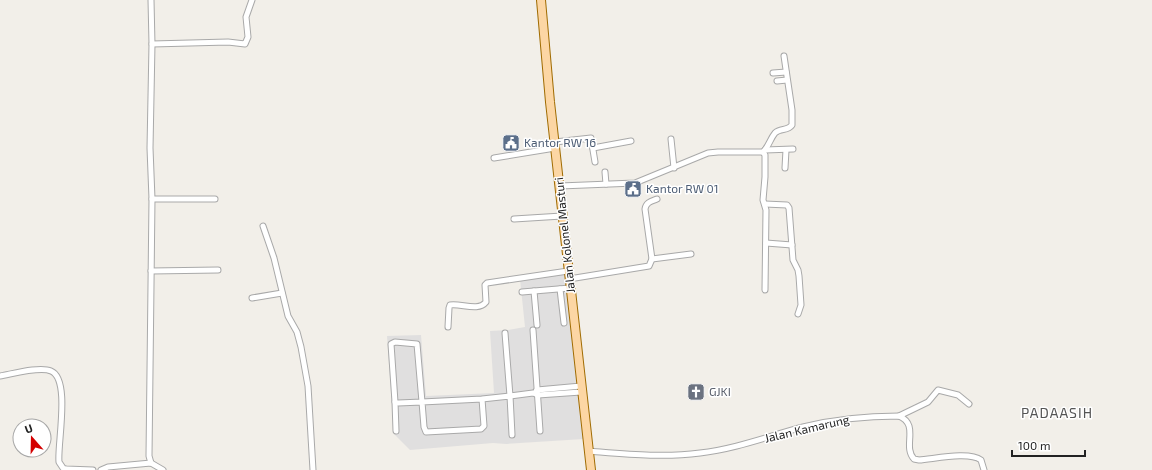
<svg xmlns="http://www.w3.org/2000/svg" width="1152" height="470" font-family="'Exo 2',sans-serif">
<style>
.residential{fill:#e0dfdf}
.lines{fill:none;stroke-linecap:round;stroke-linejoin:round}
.street-casing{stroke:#a9a9a9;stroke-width:7}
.primary-casing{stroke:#a06b00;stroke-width:10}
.street{stroke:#fff;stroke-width:5}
.primary{stroke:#fcd6a4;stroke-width:8}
.labels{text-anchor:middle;stroke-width:3;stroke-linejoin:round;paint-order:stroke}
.service-label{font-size:12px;fill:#4e5e75;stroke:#fff;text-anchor:start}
.street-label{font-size:12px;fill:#222;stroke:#fff}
.worship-label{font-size:12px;fill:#5b616d;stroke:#fff;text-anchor:start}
.quarter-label{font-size:14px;letter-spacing:1px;fill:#555;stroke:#fff}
</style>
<rect width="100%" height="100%" fill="#f2efe9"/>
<path class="residential" d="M 565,273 L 584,439 L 506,444 L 493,443 L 410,450 L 394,434 L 387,336 L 421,335 L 426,396 L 494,393 L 490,331 L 508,330 L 525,327 L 520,279 Z"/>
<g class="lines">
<defs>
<g id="street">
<path d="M 152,44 L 228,42 L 245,44 L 248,37 L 246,17 L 252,0"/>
<path d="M 773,73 L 786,72"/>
<path d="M 777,81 L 787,80"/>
<path d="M 671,139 L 674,168"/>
<path d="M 555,142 L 591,138 L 595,162"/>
<path d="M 593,148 L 631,141"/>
<path d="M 765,150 L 793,149"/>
<path d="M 763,152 L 765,155 L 765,177 L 763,200 L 766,210 L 765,290"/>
<path d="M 494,158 L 555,148"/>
<path d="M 785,168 L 786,150"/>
<path d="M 605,172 L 606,184"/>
<path d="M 560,186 L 635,183 L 708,153 L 718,152 L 763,152 C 769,146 770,139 775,133 C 780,128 788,131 792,125 L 792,110 L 784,56"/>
<path d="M 152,199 L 215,199"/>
<path d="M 765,204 L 787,205 L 789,208 L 793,260 L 798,270 L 799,276 L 801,305 L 798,314"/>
<path d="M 514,219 L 562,216"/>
<path d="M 263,226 L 274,258 L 288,316 L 297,332 L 301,347 L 308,386 L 313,470"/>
<path d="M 766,243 L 792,245"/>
<path d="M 652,259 L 691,254"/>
<path d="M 151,271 L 218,270"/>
<path d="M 569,279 L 649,266 L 652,259 L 645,209 C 646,202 652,201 657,199"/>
<path d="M 560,289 L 564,323"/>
<path d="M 534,291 L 537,325"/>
<path d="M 522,292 L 570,288"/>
<path d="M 252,298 L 282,293"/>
<path d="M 448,327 L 449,308 L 450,305 C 461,303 478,312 486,302 L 485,285 L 487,283 L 568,271"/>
<path d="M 533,330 L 540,431"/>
<path d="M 505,333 L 510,396 L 533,393 L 538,395 L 581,392"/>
<path d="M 0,376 C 12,374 40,366 51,371 C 71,379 57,445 59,462 L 63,468 L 66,469 L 93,470"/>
<path d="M 536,391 L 537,390 L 581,386"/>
<path d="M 482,399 L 422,402 L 417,344 L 395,342 L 391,344 L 395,402 L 398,403 L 422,402 L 424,427 L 426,432 L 481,429 L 484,426 L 482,399 L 510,396 L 512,435"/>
<path d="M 395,402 L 396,431"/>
<path d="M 899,416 L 928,402 L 938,390 L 958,395 L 969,404"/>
<path d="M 588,451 C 626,454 663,458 700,453 C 735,449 769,436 803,427 C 835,419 867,416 899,416 C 920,425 902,446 914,459 L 919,460 C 934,459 969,451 981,460 L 984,470"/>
<path d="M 151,463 L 149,456 L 152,199 L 150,148 L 152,44 L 151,0"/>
<path d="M 101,470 L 108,467 L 151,463 L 163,470"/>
</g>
<path id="primary" d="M 541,0 L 550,102 L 591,470"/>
</defs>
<use href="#street" class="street-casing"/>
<use href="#primary" class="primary-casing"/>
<use href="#street" class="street"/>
<use href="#primary" class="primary"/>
</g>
<defs>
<symbol id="civic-square" viewBox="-11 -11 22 22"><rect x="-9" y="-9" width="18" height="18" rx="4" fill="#5c6f8a" stroke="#fff"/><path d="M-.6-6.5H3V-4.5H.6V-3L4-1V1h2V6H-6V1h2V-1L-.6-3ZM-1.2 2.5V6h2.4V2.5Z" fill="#fff"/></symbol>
<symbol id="church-square" viewBox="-11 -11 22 22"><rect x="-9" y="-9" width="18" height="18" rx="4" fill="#6b7280" stroke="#fff"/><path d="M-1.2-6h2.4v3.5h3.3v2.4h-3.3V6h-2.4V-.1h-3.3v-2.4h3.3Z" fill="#fff"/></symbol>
</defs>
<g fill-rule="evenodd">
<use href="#civic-square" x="501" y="133" width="20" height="20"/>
<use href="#civic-square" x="623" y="179" width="20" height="20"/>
<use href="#church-square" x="686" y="382" width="20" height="20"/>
</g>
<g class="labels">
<g class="service-label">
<text x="524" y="147">Kantor RW 16</text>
<text x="646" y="193">Kantor RW 01</text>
</g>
<g class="street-label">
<text transform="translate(565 235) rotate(-96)" y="4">Jalan Kolonel Masturi</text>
<text transform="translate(807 429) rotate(-13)" y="4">Jalan Kamarung</text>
</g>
<g class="worship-label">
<text x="709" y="396">GJKI</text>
</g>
<g class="quarter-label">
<text x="1057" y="418">PADAASIH</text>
</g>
</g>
<g transform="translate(32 438) rotate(340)"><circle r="19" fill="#ffffff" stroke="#a7a7a7"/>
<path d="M0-3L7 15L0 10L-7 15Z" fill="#d40000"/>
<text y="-6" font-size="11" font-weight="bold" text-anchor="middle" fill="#222222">U</text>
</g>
<path d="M1012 450v6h73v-6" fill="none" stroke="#222222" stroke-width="2"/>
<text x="1018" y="450" font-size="12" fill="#222222" stroke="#ffffff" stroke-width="3" paint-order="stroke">100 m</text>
</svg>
